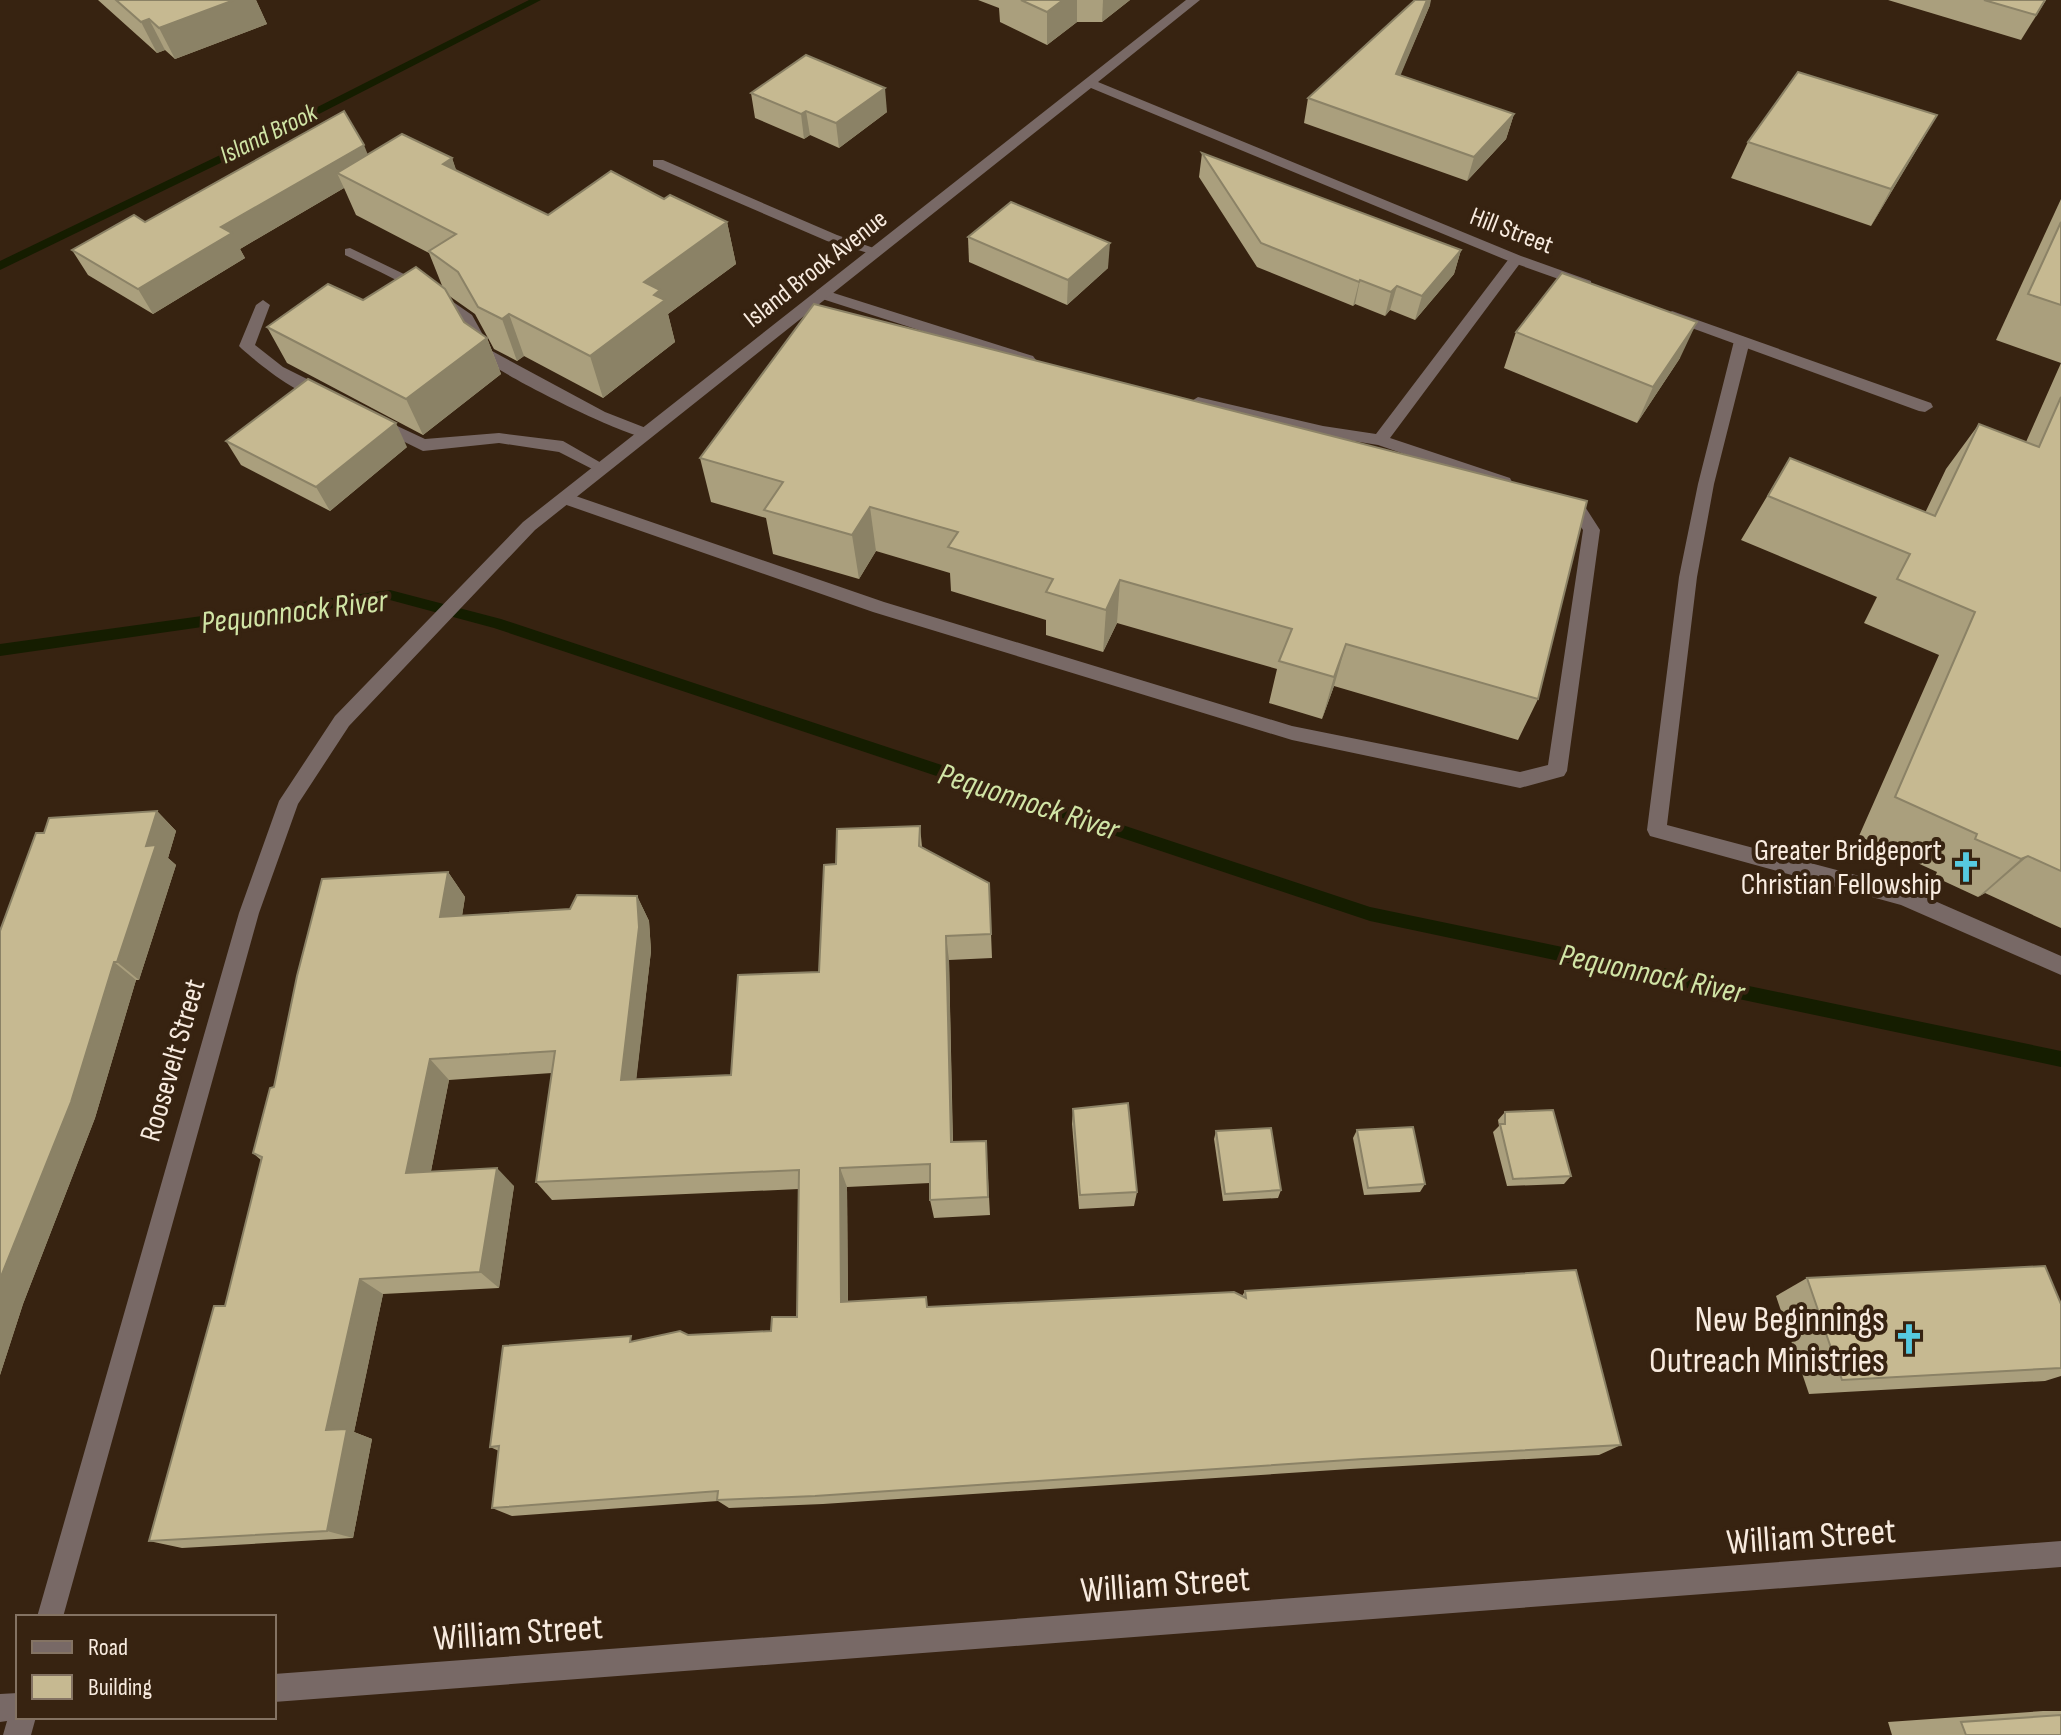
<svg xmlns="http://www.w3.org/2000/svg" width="2061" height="1735" font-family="'Sofia Sans Condensed',sans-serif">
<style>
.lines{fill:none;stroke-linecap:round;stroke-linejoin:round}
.stream{fill:#151d00;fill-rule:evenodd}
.lane{fill:#786966;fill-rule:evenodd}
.street{fill:#786966;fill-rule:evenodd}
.wall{fill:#aa9f7d}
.shaded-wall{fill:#8b8266}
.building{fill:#c6b991;stroke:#8b8266;stroke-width:2}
.labels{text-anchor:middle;stroke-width:8;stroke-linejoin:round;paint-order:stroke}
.far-water-label{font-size:26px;font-style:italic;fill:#d1e5a6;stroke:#372311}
.far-street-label{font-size:26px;fill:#f8ebdf;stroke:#372311}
.poi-label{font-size:30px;fill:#f8ebdf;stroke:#372311;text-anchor:end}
.street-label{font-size:30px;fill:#f8ebdf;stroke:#372311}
.water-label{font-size:32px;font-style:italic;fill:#d1e5a6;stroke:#372311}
.near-poi-label{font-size:36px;fill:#f8ebdf;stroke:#372311;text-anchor:end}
.near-street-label{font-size:36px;fill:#f8ebdf;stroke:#372311}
</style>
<rect width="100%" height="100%" fill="#372311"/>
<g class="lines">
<g class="stream">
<path d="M 529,0 L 541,0 L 282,133 L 0,270 L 0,261 L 274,129 Z"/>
<path d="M 390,590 L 501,619 L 1370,907 L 2061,1051 L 2061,1067 L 1370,921 L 494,628 L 390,600 L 0,656 L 0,644 Z"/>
</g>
<g class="lane">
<path d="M 653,160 L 663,160 L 837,235 L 882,251 L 875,255 L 827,241 L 653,166 Z"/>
<path d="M 350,248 L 433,288 L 472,315 L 492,351 L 605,412 L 651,430 L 651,438 C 634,442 493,371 480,356 C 470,345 469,328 458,319 C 425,291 383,274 345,255 L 345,249 Z"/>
<path d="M 1516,255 L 1523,259 L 1521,262 L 1390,438 L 1510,478 L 1512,482 L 1510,486 L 1498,486 L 1378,445 L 1323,436 L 1198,407 L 1190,402 L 1198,397 L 1323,426 L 1376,434 L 1511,256 Z"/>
<path d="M 821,289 L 1033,356 L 1036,360 L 1028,365 L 816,297 L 816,291 Z"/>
<path d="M 263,300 L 270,305 L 255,345 L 283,367 L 331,391 L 331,399 C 307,404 259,364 242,349 L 239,346 L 256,305 Z"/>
<path d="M 1742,336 L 1750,341 L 1714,484 L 1697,577 L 1667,825 L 1905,888 L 2061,956 L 2061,975 L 1901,905 L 1650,836 L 1647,830 L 1679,577 L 1698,484 L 1734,341 Z"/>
<path d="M 378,417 L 425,439 L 499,433 L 563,441 L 610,468 L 602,474 L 559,452 L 499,443 L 423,451 L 372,426 L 372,418 Z"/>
<path d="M 564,492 L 884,602 L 1292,726 L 1520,772 L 1548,765 L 1583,530 L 1570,510 L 1559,507 L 1557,503 L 1565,497 L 1582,502 L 1600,530 L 1567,771 L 1564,776 L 1520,788 L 1292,740 L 873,612 L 558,502 L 556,498 Z"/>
</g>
<g class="street">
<path d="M 1186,0 L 1200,0 L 1098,82 L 1521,256 L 1591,281 L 1591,287 L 1581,287 L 1511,262 L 1091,88 L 535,530 L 349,726 L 298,804 L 259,913 L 63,1617 L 37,1617 L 239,913 L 279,801 L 335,716 L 523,522 Z"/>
<path d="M 1672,311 L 1931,403 L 1933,407 L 1925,412 L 1919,411 L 1667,319 L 1665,316 Z"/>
<path d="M 2061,1541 L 2061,1567 L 274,1702 L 274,1674 Z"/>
<path d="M 18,1693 L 18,1717 L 36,1717 L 31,1735 L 3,1735 L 7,1721 L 0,1722 L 0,1694 Z"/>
</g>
</g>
<g class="wall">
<path d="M 98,0 L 256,0 L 267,24 L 175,59 L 165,50 L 157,53 Z"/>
<path d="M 978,0 L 1130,0 L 1102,22 L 1077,22 L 1047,45 L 1000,22 L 999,8 Z"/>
<path d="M 1888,0 L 2046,0 L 2021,40 Z"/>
<path d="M 1430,5 L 1400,75 L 1514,114 L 1506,139 L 1467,181 L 1304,123 L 1308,98 Z"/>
<path d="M 751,93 L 887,112 L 839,148 L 810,135 L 804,139 L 755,118 Z"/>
<path d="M 1937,115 L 1871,226 L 1731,178 L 1748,142 Z"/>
<path d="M 1202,153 L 1461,250 L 1454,274 L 1415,320 L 1390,310 L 1385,316 L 1355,304 L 1353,306 L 1257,267 L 1199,177 Z"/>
<path d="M 368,154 L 452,158 L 456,171 L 548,215 L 664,199 L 727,222 L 736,264 L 668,314 L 675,342 L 603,398 L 524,356 L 517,361 L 494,349 L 475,314 L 448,295 L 464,322 L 487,338 L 501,374 L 423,435 L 287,363 L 267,327 L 363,300 L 443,288 L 429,253 L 356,215 L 344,188 L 240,249 L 245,258 L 153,314 L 88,275 L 72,250 L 145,222 Z"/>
<path d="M 2061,199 L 2061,363 L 1996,340 Z"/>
<path d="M 968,237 L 1108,268 L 1067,305 L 969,262 Z"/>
<path d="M 1516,332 L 1680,358 L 1637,423 L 1504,368 Z"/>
<path d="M 2061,363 L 2061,928 L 1985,893 L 1978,897 L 1935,877 L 1937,872 L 1859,836 L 1939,655 L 1864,623 L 1877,597 L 1741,540 L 1790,458 L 1925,513 L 1946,469 L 1979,424 L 2026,442 Z"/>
<path d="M 226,441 L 407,447 L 330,511 L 241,465 Z"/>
<path d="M 700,458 L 1538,699 L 1518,740 L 1334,686 L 1322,719 L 1269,703 L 1277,669 L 1117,623 L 1103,652 L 1046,635 L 1046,620 L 951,591 L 950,573 L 876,551 L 859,579 L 773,554 L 766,518 L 711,502 Z"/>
<path d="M 157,811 L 176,831 L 168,858 L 176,865 L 139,980 L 136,980 L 95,1118 L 23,1304 L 0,1375 L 0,931 L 44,833 Z"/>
<path d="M 920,826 L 922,847 L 989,883 L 992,958 L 949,960 L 953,1142 L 986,1141 L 990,1215 L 934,1218 L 930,1200 L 930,1183 L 847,1187 L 848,1301 L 929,1307 L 1242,1296 L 1245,1291 L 1621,1445 L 1599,1455 L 1350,1469 L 823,1504 L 729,1508 L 718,1501 L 512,1516 L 492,1508 L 499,1451 L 490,1447 L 636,1341 L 688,1335 L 771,1331 L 797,1317 L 799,1189 L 552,1200 L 536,1182 L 552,1073 L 449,1080 L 431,1171 L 514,1186 L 499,1288 L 383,1294 L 354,1432 L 372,1439 L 353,1538 L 182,1548 L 149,1541 L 225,1306 L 261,1160 L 253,1153 L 274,1087 L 448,872 L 465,897 L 462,916 L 570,909 L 637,896 L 649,921 L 651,951 L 636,1079 L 731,1075 L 819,972 L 836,864 Z"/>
<path d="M 1073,1109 L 1137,1192 L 1134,1206 L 1079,1209 L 1072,1124 Z"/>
<path d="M 1505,1112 L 1571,1176 L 1564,1184 L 1507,1186 L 1493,1132 L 1499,1126 L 1498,1120 Z"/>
<path d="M 1357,1130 L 1425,1184 L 1420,1192 L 1364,1195 L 1353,1138 Z"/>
<path d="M 1216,1131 L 1281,1190 L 1278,1198 L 1223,1201 L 1214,1139 Z"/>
<path d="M 1807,1278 L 2061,1304 L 2061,1376 L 2045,1381 L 1809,1394 L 1776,1296 Z"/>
<path d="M 2043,1711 L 2061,1711 L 2061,1735 L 1892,1735 L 1888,1722 Z"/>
</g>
<g class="shaded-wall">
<path d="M 234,0 L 256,0 L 267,24 L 175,59 L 159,28 Z"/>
<path d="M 1063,0 L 1077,0 L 1077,22 L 1047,45 L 1047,12 Z"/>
<path d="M 1103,0 L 1130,0 L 1102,22 Z"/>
<path d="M 1427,0 L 1431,0 L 1430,5 L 1391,98 L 1396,74 Z"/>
<path d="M 149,19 L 165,50 L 157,53 L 141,22 Z"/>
<path d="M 885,88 L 887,112 L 839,148 L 836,123 Z"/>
<path d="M 806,111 L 810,135 L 804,139 L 801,114 Z"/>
<path d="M 1514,114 L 1506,139 L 1467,181 L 1474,157 Z"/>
<path d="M 1937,115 L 1916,151 L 1871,226 L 1891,189 Z"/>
<path d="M 364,145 L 374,170 L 337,173 L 344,188 L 240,249 L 245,258 L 153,314 L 138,289 L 221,227 Z"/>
<path d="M 452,158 L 467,200 L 443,164 Z"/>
<path d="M 727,222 L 736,264 L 668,314 L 675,342 L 603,398 L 590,356 L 644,282 Z"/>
<path d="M 1110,243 L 1108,268 L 1067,305 L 1068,280 Z"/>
<path d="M 1461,250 L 1454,274 L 1415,320 L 1422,296 Z"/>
<path d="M 1360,280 L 1355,304 L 1353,306 L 1359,282 Z"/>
<path d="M 1397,286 L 1390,310 L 1385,316 L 1391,292 Z"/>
<path d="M 509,314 L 524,356 L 517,361 L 502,319 Z"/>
<path d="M 1697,322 L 1680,358 L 1637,423 L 1653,387 Z"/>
<path d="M 487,338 L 501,374 L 423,435 L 406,399 Z"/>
<path d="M 396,423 L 407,447 L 330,511 L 316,487 Z"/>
<path d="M 870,507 L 876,551 L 859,579 L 852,535 Z"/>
<path d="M 1120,580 L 1117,623 L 1103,652 L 1106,610 Z"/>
<path d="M 1346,644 L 1334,686 L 1322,719 L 1334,677 Z"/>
<path d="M 157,811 L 176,831 L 168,858 L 176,865 L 139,980 L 117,962 L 146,846 Z"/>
<path d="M 2028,856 L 1985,893 L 1978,897 L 2021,859 Z"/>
<path d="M 448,872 L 465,897 L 458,941 L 440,917 Z"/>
<path d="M 637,896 L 649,921 L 651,951 L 634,1100 L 621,1080 Z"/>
<path d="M 946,936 L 949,960 L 953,1161 L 951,1142 Z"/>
<path d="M 114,962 L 136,980 L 95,1118 L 23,1304 L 0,1375 L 0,1279 Z"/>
<path d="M 430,1059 L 449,1080 L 427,1191 L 406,1173 Z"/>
<path d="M 497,1168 L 514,1186 L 499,1288 L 480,1272 Z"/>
<path d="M 840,1168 L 847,1187 L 848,1316 L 841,1302 Z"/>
<path d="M 360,1279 L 383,1294 L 354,1432 L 372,1439 L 353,1538 L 327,1531 L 326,1430 Z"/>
</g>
<g class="building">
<path d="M 116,0 L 234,0 L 159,28 L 149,19 L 141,22 Z"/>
<path d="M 1021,0 L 1063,0 L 1047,12 Z"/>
<path d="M 1415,0 L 1427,0 L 1396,74 L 1514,114 L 1474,157 L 1308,98 Z"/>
<path d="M 1984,0 L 2045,0 L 2036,15 Z"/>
<path d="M 806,55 L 885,88 L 836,123 L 806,111 L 801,114 L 751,93 Z"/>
<path d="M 1798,72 L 1937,115 L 1891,189 L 1748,142 Z"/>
<path d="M 344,111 L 364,145 L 221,227 L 232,233 L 138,289 L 72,250 L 134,215 L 145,222 Z"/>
<path d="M 402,134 L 452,158 L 443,164 L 548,215 L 611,171 L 664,199 L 670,195 L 727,222 L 644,282 L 660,290 L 654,295 L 665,300 L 590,356 L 509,314 L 502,319 L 478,307 L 458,272 L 429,251 L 456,234 L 337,173 Z"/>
<path d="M 1202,153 L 1461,250 L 1422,296 L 1397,286 L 1391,292 L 1360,280 L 1359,282 L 1261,243 Z"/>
<path d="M 1011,202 L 1110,243 L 1068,280 L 968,237 Z"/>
<path d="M 2061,222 L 2061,305 L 2028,294 Z"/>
<path d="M 416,267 L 445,289 L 464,322 L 487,338 L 406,399 L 267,327 L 328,284 L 363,300 Z"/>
<path d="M 1562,273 L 1697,322 L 1653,387 L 1516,332 Z"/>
<path d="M 814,304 L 1587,501 L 1538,699 L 1346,644 L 1334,677 L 1279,661 L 1292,629 L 1120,580 L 1106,610 L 1046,592 L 1053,579 L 948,547 L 958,532 L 870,507 L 852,535 L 764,510 L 783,482 L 700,458 Z"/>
<path d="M 308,379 L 396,423 L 316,487 L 226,441 Z"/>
<path d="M 2061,397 L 2061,871 L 2028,856 L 2021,859 L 1975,839 L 1977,834 L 1895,797 L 1975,612 L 1897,579 L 1910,554 L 1768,496 L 1790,458 L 1935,516 L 1979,424 L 2039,447 Z"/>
<path d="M 157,811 L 146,846 L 156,845 L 117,962 L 114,962 L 71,1102 L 0,1279 L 0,931 L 36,833 L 44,833 L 49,818 Z"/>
<path d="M 920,826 L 919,846 L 989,883 L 991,934 L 946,936 L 951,1142 L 986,1141 L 988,1197 L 930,1200 L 930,1164 L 840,1168 L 841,1302 L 926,1297 L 927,1307 L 1234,1292 L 1246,1298 L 1245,1291 L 1576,1270 L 1621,1445 L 1363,1459 L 815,1496 L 717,1500 L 718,1491 L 492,1508 L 499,1446 L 490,1447 L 503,1346 L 631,1336 L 630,1342 L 680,1331 L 688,1335 L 771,1331 L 772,1317 L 797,1317 L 799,1170 L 536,1182 L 555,1051 L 430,1059 L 406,1173 L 497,1168 L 480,1272 L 360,1279 L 326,1430 L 347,1429 L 327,1531 L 149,1541 L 214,1306 L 225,1306 L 262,1157 L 253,1153 L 270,1088 L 274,1087 L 297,976 L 322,879 L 448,872 L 440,917 L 570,909 L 577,895 L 637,896 L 639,927 L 621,1080 L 731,1075 L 738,975 L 819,972 L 824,865 L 836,864 L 837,829 Z"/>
<path d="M 1128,1103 L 1137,1192 L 1080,1195 L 1073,1109 Z"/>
<path d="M 1553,1110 L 1571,1176 L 1513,1179 L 1500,1124 L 1505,1124 L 1505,1112 Z"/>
<path d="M 1413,1127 L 1425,1184 L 1368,1188 L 1357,1130 Z"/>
<path d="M 1271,1128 L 1281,1190 L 1225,1194 L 1216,1131 Z"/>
<path d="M 2045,1266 L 2061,1304 L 2061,1368 L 1842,1380 L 1807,1278 Z"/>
<path d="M 2061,1715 L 2061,1735 L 1966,1735 L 1961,1722 Z"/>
</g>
<defs>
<symbol id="church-bare" viewBox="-9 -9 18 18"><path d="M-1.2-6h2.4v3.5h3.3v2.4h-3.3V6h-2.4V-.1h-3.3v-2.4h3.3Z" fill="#56c9e0" stroke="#372311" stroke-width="2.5" paint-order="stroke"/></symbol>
</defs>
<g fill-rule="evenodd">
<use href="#church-bare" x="1944" y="845" width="44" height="44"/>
<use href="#church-bare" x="1887" y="1317" width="44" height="44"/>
</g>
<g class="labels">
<g class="far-water-label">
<text transform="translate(268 133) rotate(-26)" y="9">Island Brook</text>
</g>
<g class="far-street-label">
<text transform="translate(1512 230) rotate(21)" y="9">Hill Street</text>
<text transform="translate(815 268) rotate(-38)" y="9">Island Brook Avenue</text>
</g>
<g class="poi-label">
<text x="1942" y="860">Greater Bridgeport<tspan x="1942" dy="34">Christian Fellowship</tspan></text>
</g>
<g class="street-label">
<text transform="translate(172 1060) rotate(-74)" y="10">Roosevelt Street</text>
</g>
<g class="water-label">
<text transform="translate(294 611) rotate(-7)" y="11">Pequonnock River</text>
<text transform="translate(1029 801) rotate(18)" y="11">Pequonnock River</text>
<text transform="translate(1652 973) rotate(12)" y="11">Pequonnock River</text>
</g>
<g class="near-poi-label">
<text x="1885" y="1331">New Beginnings<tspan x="1885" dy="41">Outreach Ministries</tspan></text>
</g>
<g class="near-street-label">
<text transform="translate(1811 1535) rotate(-4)" y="13">William Street</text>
<text transform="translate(1165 1583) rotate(-4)" y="13">William Street</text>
<text transform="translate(518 1631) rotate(-4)" y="13">William Street</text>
</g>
</g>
<rect x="16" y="1615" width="260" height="104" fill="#372311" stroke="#847363" stroke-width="2"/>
<rect x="32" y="1641" width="40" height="12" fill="#786966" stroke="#847363" stroke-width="2"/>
<text x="88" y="1655" font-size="24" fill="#f8ebdf">Road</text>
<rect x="32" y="1675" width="40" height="24" fill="#c6b991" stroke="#847363" stroke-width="2"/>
<text x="88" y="1695" font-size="24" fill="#f8ebdf">Building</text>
</svg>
